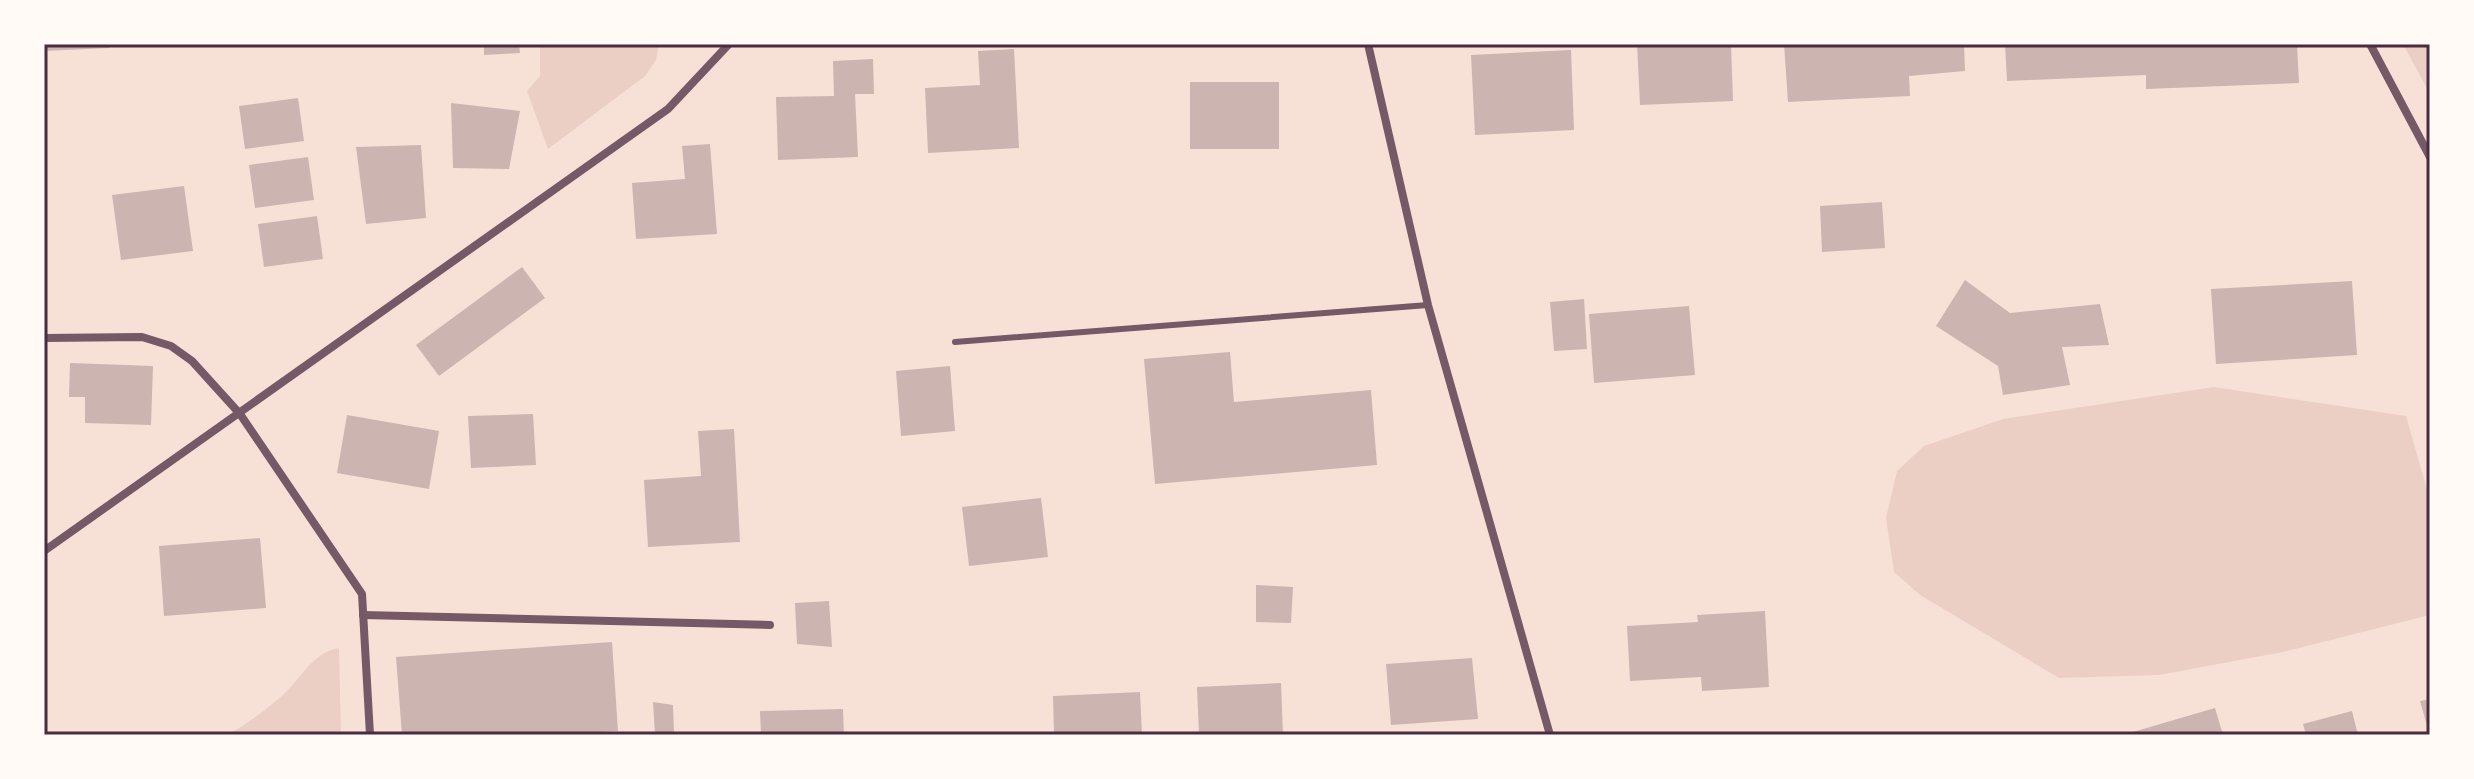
<svg xmlns="http://www.w3.org/2000/svg" width="2474" height="779" font-family="'Varela Round',sans-serif">
<style>
.green{fill:#ebcfc5}
.building{fill:#ccb4b1}
.lines{fill:none;stroke-linecap:round;stroke-linejoin:round}
.service{stroke:#755966;stroke-width:6}
.minor{stroke:#755966;stroke-width:8}
.neatline{fill:none;stroke:#4a2c40;stroke-width:3}
</style>
<rect width="100%" height="100%" fill="#f7e1d7"/>
<g class="green">
<path d="M 540,44 L 659,44 L 656,60 L 645,76 L 548,149 L 527,91 L 540,76 Z"/>
<path d="M 2403,44 L 2430,44 L 2430,94 Z"/>
<path d="M 2214,387 L 2406,416 L 2430,500 L 2430,615 L 2283,652 L 2159,675 L 2059,678 L 1920,595 L 1894,572 L 1886,518 L 1897,471 L 1924,446 L 2003,419 Z"/>
<path d="M 339,648 L 341,735 L 227,735 C 247,724 266,710 283,695 C 302,677 313,652 339,648 Z"/>
</g>
<g class="building">
<path d="M 44,44 L 109,44 L 109,48 L 44,51 Z"/>
<path d="M 484,44 L 519,44 L 520,53 L 484,55 Z"/>
<path d="M 1637,44 L 1731,44 L 1733,101 L 1640,105 Z"/>
<path d="M 1784,44 L 1964,44 L 1965,71 L 1909,76 L 1910,96 L 1788,102 Z"/>
<path d="M 2005,44 L 2297,44 L 2299,83 L 2146,89 L 2146,75 L 2007,81 Z"/>
<path d="M 1014,49 L 1019,148 L 928,153 L 925,88 L 980,85 L 978,51 Z"/>
<path d="M 1571,50 L 1574,130 L 1475,135 L 1471,55 Z"/>
<path d="M 873,59 L 874,94 L 855,94 L 858,157 L 778,160 L 776,97 L 834,96 L 833,61 Z"/>
<rect x="1190" y="82" width="89" height="67"/>
<path d="M 298,98 L 304,141 L 245,149 L 239,106 Z"/>
<path d="M 451,103 L 520,111 L 509,169 L 453,168 Z"/>
<path d="M 710,144 L 717,234 L 636,239 L 632,183 L 685,179 L 682,146 Z"/>
<path d="M 421,145 L 426,218 L 366,224 L 356,147 Z"/>
<path d="M 308,157 L 314,200 L 255,208 L 249,165 Z"/>
<path d="M 184,186 L 193,251 L 121,260 L 112,195 Z"/>
<path d="M 1882,202 L 1885,248 L 1822,252 L 1820,206 Z"/>
<path d="M 317,216 L 323,259 L 264,267 L 258,224 Z"/>
<path d="M 522,267 L 545,298 L 439,376 L 416,345 Z"/>
<path d="M 1965,280 L 2010,313 L 2100,304 L 2109,345 L 2062,347 L 2070,385 L 2003,395 L 1998,366 L 1936,326 Z"/>
<path d="M 2352,281 L 2357,355 L 2216,364 L 2211,289 Z"/>
<path d="M 1584,299 L 1587,349 L 1554,351 L 1550,302 Z"/>
<path d="M 1689,306 L 1695,375 L 1594,383 L 1589,314 Z"/>
<path d="M 1230,352 L 1234,402 L 1371,390 L 1377,465 L 1155,484 L 1144,359 Z"/>
<path d="M 70,363 L 153,366 L 151,425 L 85,423 L 85,397 L 69,397 Z"/>
<path d="M 950,366 L 955,431 L 901,436 L 896,371 Z"/>
<path d="M 533,414 L 536,465 L 471,468 L 468,416 Z"/>
<path d="M 347,415 L 439,431 L 429,489 L 337,473 Z"/>
<path d="M 734,429 L 740,542 L 648,547 L 644,480 L 701,476 L 698,431 Z"/>
<path d="M 1041,498 L 1048,557 L 969,566 L 962,507 Z"/>
<path d="M 260,538 L 266,608 L 164,616 L 159,546 Z"/>
<path d="M 1256,585 L 1293,587 L 1291,623 L 1256,622 Z"/>
<path d="M 829,601 L 832,647 L 797,644 L 795,603 Z"/>
<path d="M 1765,611 L 1769,687 L 1702,691 L 1701,677 L 1630,681 L 1627,626 L 1698,622 L 1697,615 Z"/>
<path d="M 612,642 L 618,731 L 555,735 L 402,735 L 396,657 Z"/>
<path d="M 1472,658 L 1478,719 L 1391,725 L 1386,664 Z"/>
<path d="M 1281,683 L 1283,735 L 1199,735 L 1197,687 Z"/>
<path d="M 1140,692 L 1142,735 L 1054,735 L 1053,696 Z"/>
<path d="M 2430,699 L 2430,733 L 2429,733 L 2420,701 Z"/>
<path d="M 653,702 L 673,705 L 674,735 L 655,734 Z"/>
<path d="M 2215,708 L 2223,735 L 2126,735 L 2126,734 Z"/>
<path d="M 843,709 L 844,735 L 761,735 L 760,711 Z"/>
<path d="M 2352,711 L 2358,735 L 2306,735 L 2303,724 Z"/>
</g>
<g class="lines">
<path class="service" d="M 955,342 L 1428,305"/>
<g class="minor">
<path d="M 1368,44 L 1428,305 L 1550,735"/>
<path d="M 2370,44 L 2430,157"/>
<path d="M 44,338 L 142,337 L 171,346 L 192,361 L 240,414 L 362,594 L 370,735"/>
<path d="M 44,551 L 668,109 L 729,44"/>
<path d="M 363,615 L 770,625"/>
</g>
</g>
<rect width="2474" height="779" fill="none" stroke="#fffaf5" stroke-width="92"/>
<rect x="46" y="46" width="2382" height="687" class="neatline"/>
</svg>
